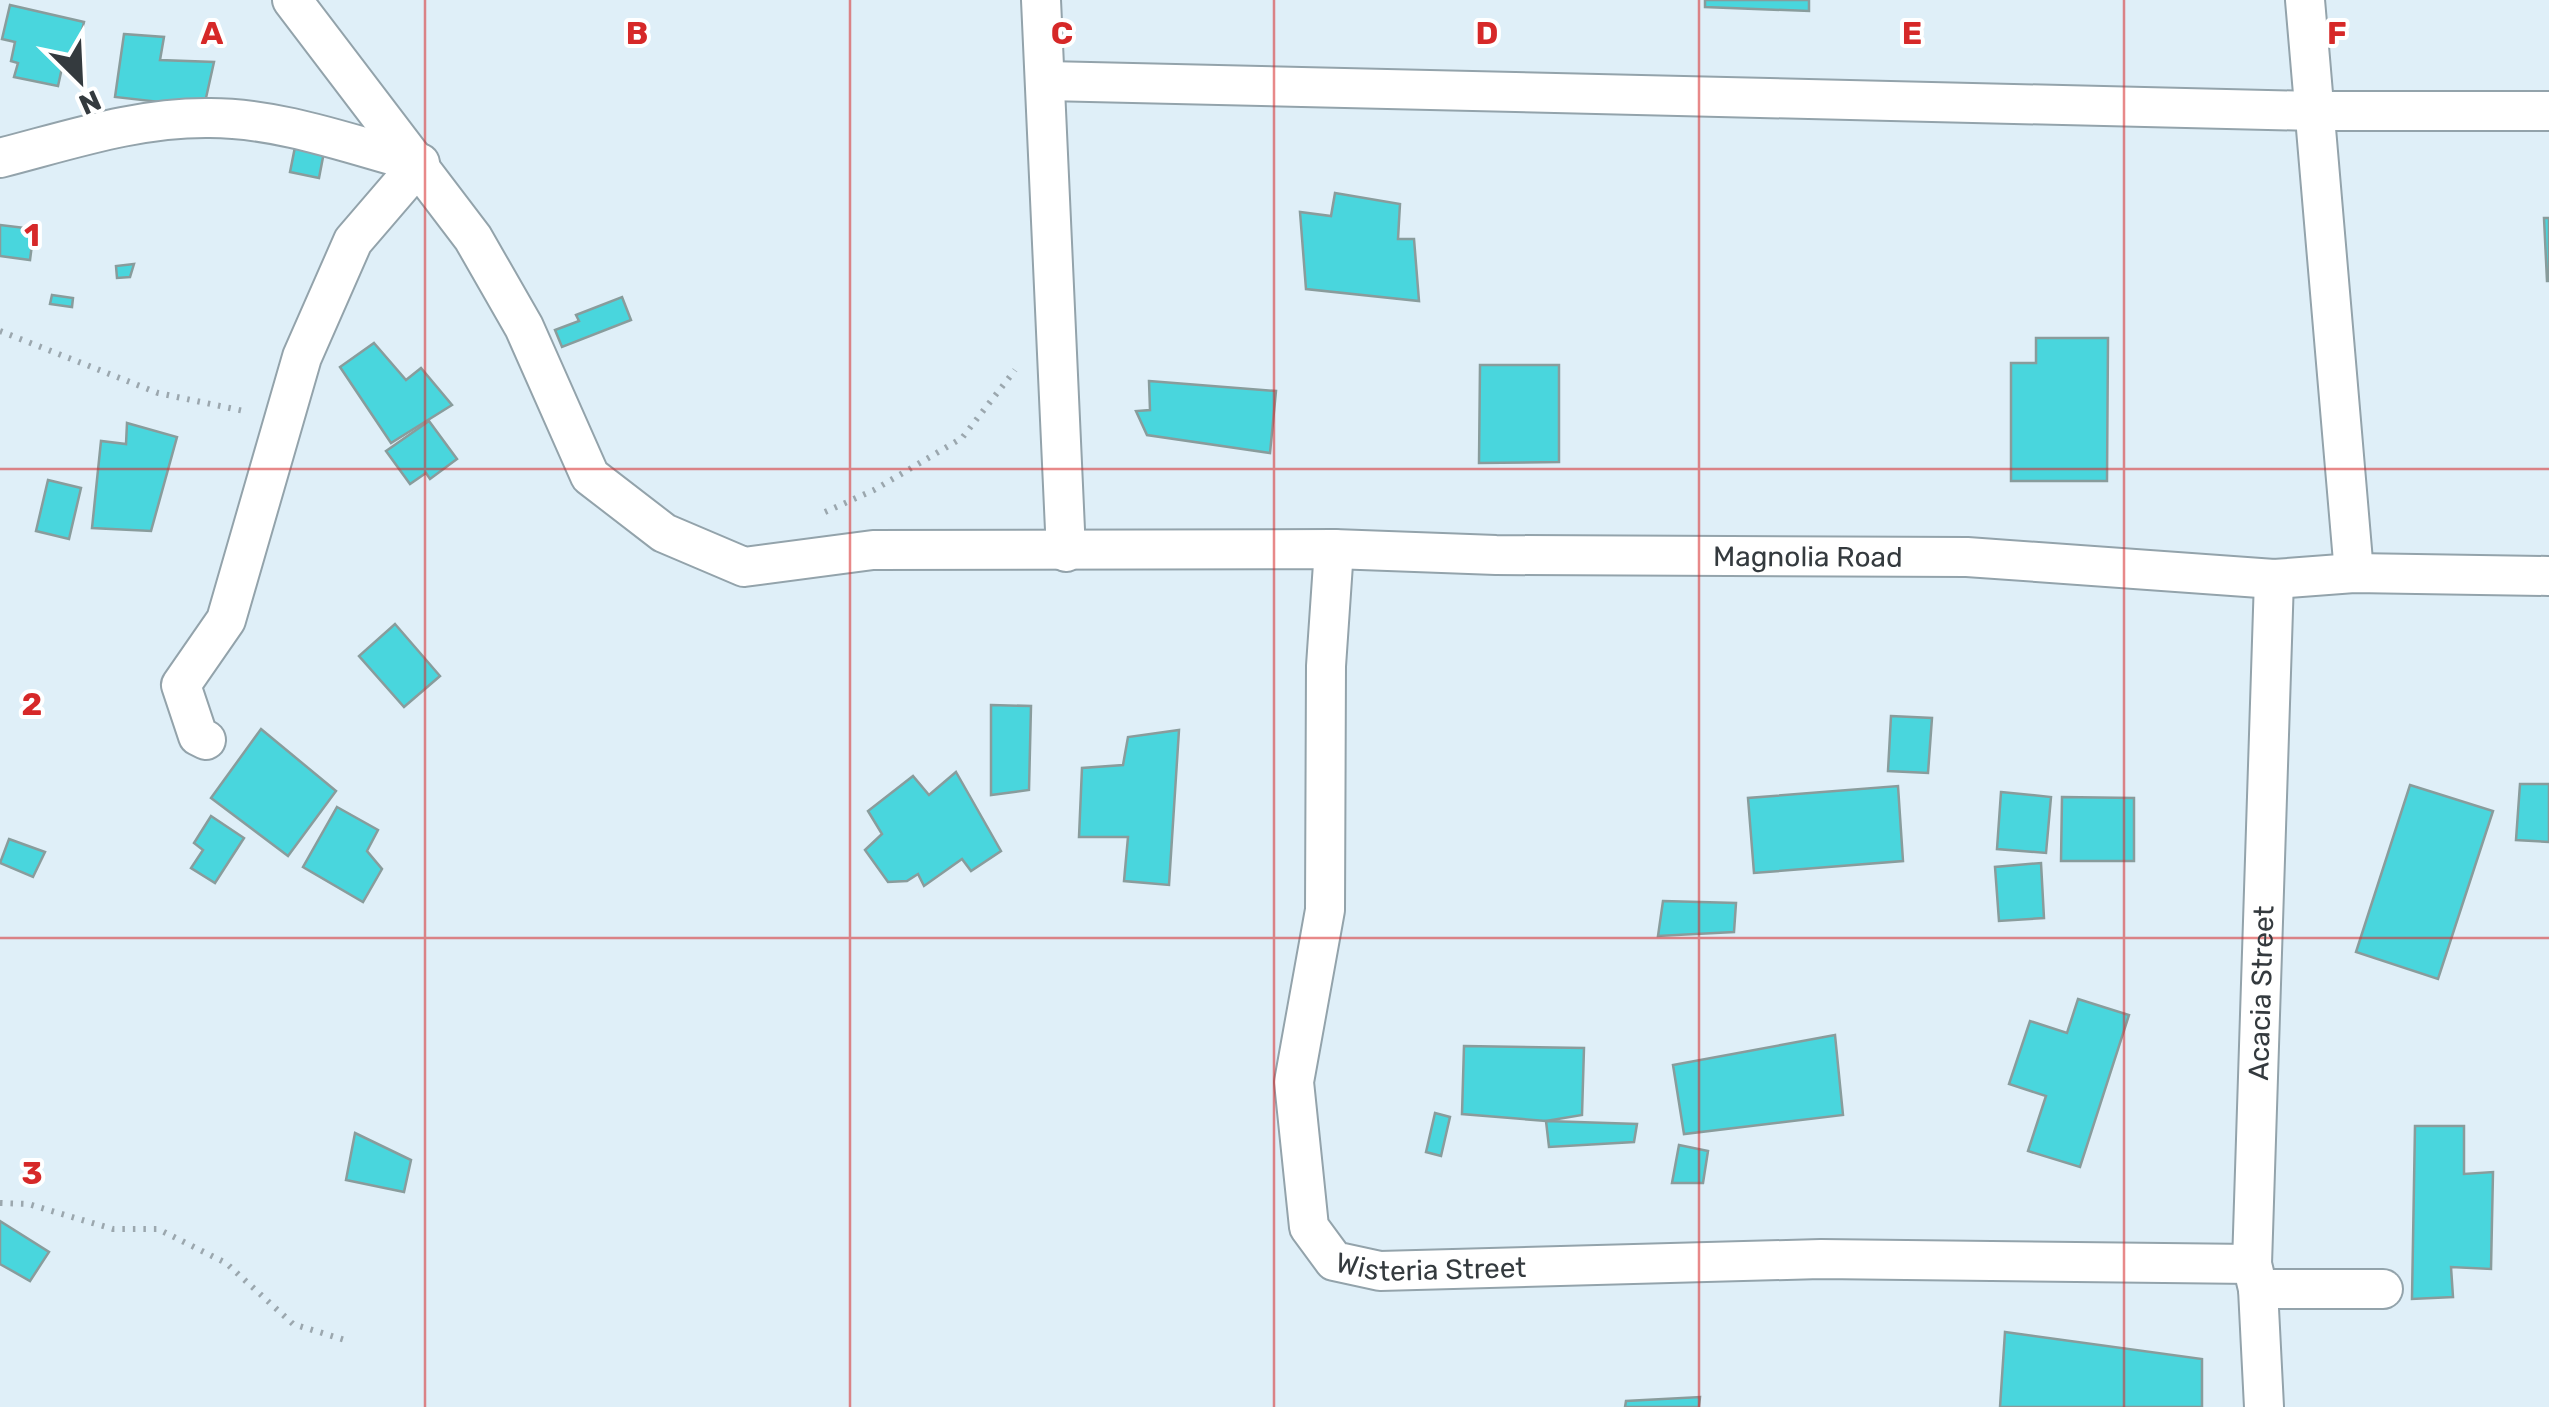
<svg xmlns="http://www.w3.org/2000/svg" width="2549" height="1407" font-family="Rubik,sans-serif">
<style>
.building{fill:#49d6dd;stroke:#899c9c;stroke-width:2.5}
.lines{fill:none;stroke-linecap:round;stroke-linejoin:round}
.street-casing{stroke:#93a3ab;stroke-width:42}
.path{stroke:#9ba7ae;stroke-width:6;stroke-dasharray:2.5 8;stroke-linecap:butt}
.street{stroke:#fff;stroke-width:38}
.grid{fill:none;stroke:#d62828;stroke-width:2.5;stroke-opacity:0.55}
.labels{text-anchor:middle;stroke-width:8;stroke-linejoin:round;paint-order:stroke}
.street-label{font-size:28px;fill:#343a3e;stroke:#fff}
.grid-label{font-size:32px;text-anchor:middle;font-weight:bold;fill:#d62828;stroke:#fff;stroke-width:8;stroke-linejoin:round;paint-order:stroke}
</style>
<rect width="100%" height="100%" fill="#dfeff8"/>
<g class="building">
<path d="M 1705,0 L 1809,0 L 1809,11 L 1705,7 Z"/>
<path d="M 10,5 L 84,22 L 76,57 L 65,54 L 58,86 L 14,77 L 18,63 L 11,61 L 15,42 L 2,39 Z"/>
<path d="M 124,34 L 164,37 L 160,60 L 214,62 L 204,107 L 115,97 Z"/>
<path d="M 295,147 L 324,152 L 319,178 L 290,172 Z"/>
<path d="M 1335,193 L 1400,204 L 1398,239 L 1414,239 L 1419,301 L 1306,289 L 1300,212 L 1331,216 Z"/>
<path d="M 2544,218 L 2549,218 L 2549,281 L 2547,281 Z"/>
<path d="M 0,225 L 34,229 L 30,260 L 0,256 Z"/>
<path d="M 134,264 L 130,277 L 117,278 L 116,266 Z"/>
<path d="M 52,295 L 73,298 L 72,307 L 50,304 Z"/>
<path d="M 622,297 L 631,320 L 562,347 L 555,330 L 579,321 L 576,315 Z"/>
<path d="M 2036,338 L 2108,338 L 2107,481 L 2011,481 L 2011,363 L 2036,363 Z"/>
<path d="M 374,343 L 406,380 L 421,368 L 452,405 L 391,443 L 340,367 Z"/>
<path d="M 1480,365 L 1559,365 L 1559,462 L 1479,463 Z"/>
<path d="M 1149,381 L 1276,391 L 1270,453 L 1147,435 L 1136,411 L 1150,410 Z"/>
<path d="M 429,421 L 457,459 L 430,479 L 426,473 L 410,484 L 386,451 Z"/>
<path d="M 127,423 L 177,437 L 151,531 L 92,528 L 101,441 L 126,444 Z"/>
<path d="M 48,480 L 81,488 L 69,539 L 36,531 Z"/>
<path d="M 395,624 L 440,676 L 404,707 L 359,656 Z"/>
<path d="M 991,705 L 1031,706 L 1029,790 L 991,795 Z"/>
<path d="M 1891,716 L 1932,718 L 1928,773 L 1888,771 Z"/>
<path d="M 261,729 L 336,791 L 288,856 L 211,798 Z"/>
<path d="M 1179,730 L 1169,885 L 1124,881 L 1128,837 L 1079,837 L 1082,768 L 1123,765 L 1128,737 Z"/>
<path d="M 956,772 L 1001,851 L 971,871 L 962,859 L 924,886 L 918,874 L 907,881 L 888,882 L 865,850 L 882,834 L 868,811 L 913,776 L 929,795 Z"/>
<path d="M 2520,784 L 2549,784 L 2549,842 L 2516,840 Z"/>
<path d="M 2410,785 L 2493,811 L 2438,979 L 2356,952 Z"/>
<path d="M 1898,786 L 1903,861 L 1754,873 L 1748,798 Z"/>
<path d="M 2001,792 L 2051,797 L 2046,853 L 1997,849 Z"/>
<path d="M 2062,797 L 2134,798 L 2134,861 L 2061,861 Z"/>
<path d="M 337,807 L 378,830 L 367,851 L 382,869 L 363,902 L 303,867 Z"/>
<path d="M 211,816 L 244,838 L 215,883 L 191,868 L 203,850 L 194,843 Z"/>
<path d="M 9,839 L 45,852 L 33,877 L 0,863 Z"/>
<path d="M 2041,863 L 2044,918 L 1999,921 L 1995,867 Z"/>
<path d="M 1663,901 L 1736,903 L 1734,932 L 1658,936 Z"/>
<path d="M 2078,999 L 2129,1015 L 2080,1167 L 2028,1151 L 2046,1096 L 2009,1084 L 2030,1021 L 2067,1033 Z"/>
<path d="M 1835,1035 L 1843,1115 L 1684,1134 L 1673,1065 Z"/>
<path d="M 1464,1046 L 1584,1048 L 1582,1115 L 1546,1121 L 1462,1114 Z"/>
<path d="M 1435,1113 L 1450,1117 L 1441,1156 L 1426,1152 Z"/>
<path d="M 1546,1121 L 1637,1124 L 1634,1142 L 1549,1147 Z"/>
<path d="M 2415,1126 L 2464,1126 L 2464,1174 L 2493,1172 L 2491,1269 L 2451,1267 L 2453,1297 L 2412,1299 Z"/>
<path d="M 355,1133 L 411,1160 L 404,1192 L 346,1180 Z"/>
<path d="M 1679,1145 L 1708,1151 L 1703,1183 L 1672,1183 Z"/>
<path d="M 0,1221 L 49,1252 L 30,1281 L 0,1264 Z"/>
<path d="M 2005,1332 L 2202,1359 L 2202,1407 L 2000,1407 Z"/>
<path d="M 1700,1397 L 1699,1407 L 1625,1407 L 1626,1401 Z"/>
</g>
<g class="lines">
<defs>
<g id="street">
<path id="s1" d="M 292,0 L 473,238 L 524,327 L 590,476 L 664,533 L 744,567 L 873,550 L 1334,549 L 1496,555 L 1967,557 L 2274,579 L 2354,573 L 2549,576"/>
<path d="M 1041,0 L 1066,552"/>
<path d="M 2305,0 L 2354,573"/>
<path d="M 1047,81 L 2313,111 L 2549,111"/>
<path d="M 0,158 C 70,140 137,117 210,118 C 281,118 352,145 420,163 L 353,241 L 302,357 L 226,620 L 181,685 L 198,736 L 206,740"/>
<path id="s2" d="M 1334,549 L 1326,666 L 1325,910 L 1294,1082 L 1309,1227 L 1334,1261 L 1380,1271 L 1821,1259 L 2252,1264"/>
<path d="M 2258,1289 L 2383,1289"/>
<path id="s3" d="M 2264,1407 L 2258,1289 L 2252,1264 L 2274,579"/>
</g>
</defs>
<use href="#street" class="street-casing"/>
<g class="path">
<path d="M 0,331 L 158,393 L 244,411"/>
<path d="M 825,512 L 874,490 L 962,438 L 1015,370"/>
<path d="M 0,1203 L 28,1204 L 113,1229 L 158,1229 L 226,1263 L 293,1324 L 348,1341"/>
</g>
<use href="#street" class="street"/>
</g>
<path class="grid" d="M 425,0 L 425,1407M 850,0 L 850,1407M 1274,0 L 1274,1407M 1699,0 L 1699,1407M 2124,0 L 2124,1407M 0,469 L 2549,469M 0,938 L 2549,938"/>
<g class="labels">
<g class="street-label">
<text dy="10" stroke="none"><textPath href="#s1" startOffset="1810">Magnolia Road</textPath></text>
<text dy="10" stroke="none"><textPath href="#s3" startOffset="415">Acacia Street</textPath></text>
<text dy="10" stroke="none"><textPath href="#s2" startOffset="822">Wisteria Street</textPath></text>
</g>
</g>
<g class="grid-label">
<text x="212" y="44">A</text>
<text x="637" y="44">B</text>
<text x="1062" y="44">C</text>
<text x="1487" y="44">D</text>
<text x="1912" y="44">E</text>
<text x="2337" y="44">F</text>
<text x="32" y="246">1</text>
<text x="32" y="715">2</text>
<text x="32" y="1184">3</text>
</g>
<g transform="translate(80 80) rotate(156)" stroke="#ffffff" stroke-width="8" paint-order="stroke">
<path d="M0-8L18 38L0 25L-18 38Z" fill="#343a3e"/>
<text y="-15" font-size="28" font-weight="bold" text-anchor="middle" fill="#343a3e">N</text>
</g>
</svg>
